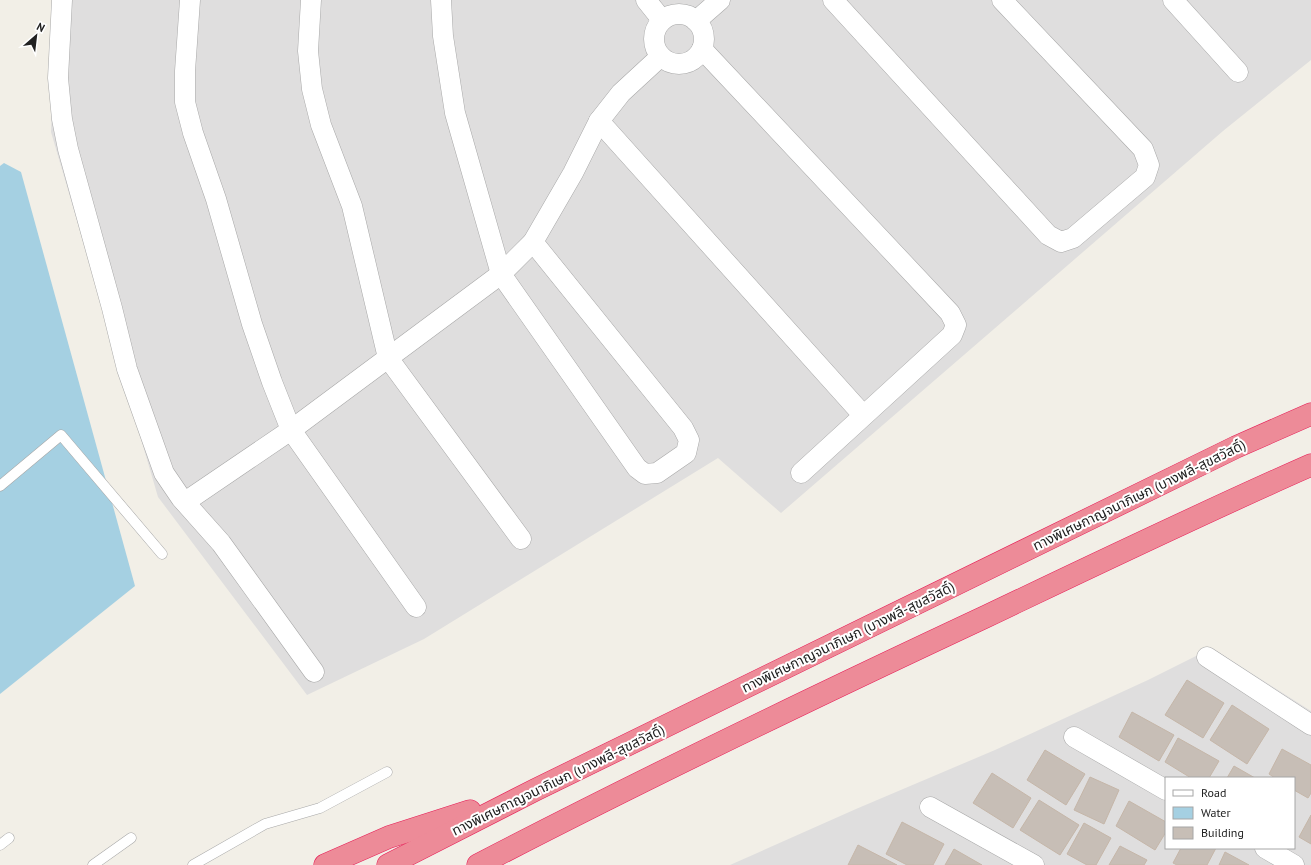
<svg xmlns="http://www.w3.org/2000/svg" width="1311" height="865" font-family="'PT Sans','Noto Sans Thai',sans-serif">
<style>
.residential{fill:#dfdede;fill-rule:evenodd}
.water{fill:#a5d0e2}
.building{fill:#c7beb6;stroke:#c5b6a8}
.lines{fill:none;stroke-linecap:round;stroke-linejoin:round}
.lane-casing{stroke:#a8a8a8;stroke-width:11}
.street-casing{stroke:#a8a8a8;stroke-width:21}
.highway-casing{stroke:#e61e57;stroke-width:23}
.lane{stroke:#fff;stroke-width:10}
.street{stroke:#fff;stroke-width:20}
.highway{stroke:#ed8b98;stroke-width:22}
.labels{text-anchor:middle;stroke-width:4;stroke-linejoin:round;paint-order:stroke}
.street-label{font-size:14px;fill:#212121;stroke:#fff}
</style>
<rect width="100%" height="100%" fill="#f2efe7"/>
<g class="residential">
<path d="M 56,0 L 1311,0 L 1311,60 L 1223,131 L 781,513 L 718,458 L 424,639 L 307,695 L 158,497 L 51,132 Z"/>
<path d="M 1212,648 L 1311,711 L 1311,865 L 730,865 L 856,809 L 995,750 L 1148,680 ZM 1166,778 L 1294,778 L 1294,848 L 1166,848 Z"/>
</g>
<path class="water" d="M 4,163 L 21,172 L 135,586 L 0,694 L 0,166 Z"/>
<g class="building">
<path d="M 1187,680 L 1224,703 L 1203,738 L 1165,715 Z"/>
<path d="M 1232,705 L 1269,729 L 1247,764 L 1210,740 Z"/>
<path d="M 1132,712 L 1174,735 L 1159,761 L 1119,737 Z"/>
<path d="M 1178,738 L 1219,761 L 1209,778 L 1191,778 L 1165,762 Z"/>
<path d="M 1282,749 L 1311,765 L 1311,793 L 1308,798 L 1294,790 L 1294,778 L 1275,778 L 1269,774 Z"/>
<path d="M 1045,750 L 1085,774 L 1066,805 L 1027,780 Z"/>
<path d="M 1234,766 L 1255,778 L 1227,778 Z"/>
<path d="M 992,773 L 1031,798 L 1013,828 L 973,803 Z"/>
<path d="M 1090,777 L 1119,790 L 1104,824 L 1074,810 Z"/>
<path d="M 1039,800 L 1079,825 L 1060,855 L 1020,830 Z"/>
<path d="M 1129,801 L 1166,822 L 1166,832 L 1155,850 L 1116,826 Z"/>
<path d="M 1311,815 L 1311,844 L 1299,837 Z"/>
<path d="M 902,822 L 944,844 L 933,865 L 907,865 L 886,854 Z"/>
<path d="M 1084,823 L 1111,838 L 1096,865 L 1087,865 L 1067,854 Z"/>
<path d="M 858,845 L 897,865 L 848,865 Z"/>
<path d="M 1120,846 L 1147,860 L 1144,865 L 1109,865 Z"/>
<path d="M 1181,848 L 1216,848 L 1207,865 L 1177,865 L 1173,863 Z"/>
<path d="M 954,849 L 982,865 L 945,865 Z"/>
<path d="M 1225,852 L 1249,865 L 1219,865 Z"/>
</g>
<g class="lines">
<defs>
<g id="lane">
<path d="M 0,486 L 61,435 L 162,554"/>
<path d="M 0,845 L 9,838"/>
<path d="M 93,865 L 131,838"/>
<path d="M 193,865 L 265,824 L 320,808 L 387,772"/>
</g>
<g id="street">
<path d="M 62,0 L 58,78 L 62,119 L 68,149 L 112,308 L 127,369 L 164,473 L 181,498 L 221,543 L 314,672"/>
<path d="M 190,0 L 185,71 L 185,102 L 193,133 L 216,199 L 252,324 L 272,382 L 291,430 L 416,607"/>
<path d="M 311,0 L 308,51 L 312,89 L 321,125 L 352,206 L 388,358 L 521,539"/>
<path d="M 441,0 L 443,36 L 455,113 L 501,274 L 637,468 L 645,474 L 657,473 L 686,453 L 689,440 L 683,428 L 533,242"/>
<path d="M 646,0 L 662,20"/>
<path d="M 833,0 L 1048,235 L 1061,242 L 1073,238 L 1145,177 L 1149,165 L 1143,149 L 1002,0"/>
<path d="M 1173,0 L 1238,72"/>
<circle cx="679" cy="39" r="25"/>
<path d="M 696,21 L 720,0"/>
<path d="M 702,49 L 950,313 L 956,325 L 952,335 L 801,473"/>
<path d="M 599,121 L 863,415"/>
<path d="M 185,502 L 291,430 L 501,274 L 533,242 L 573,173 L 599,121 L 621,93 L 660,57"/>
<path d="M 1207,657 L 1311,725"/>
<path d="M 1074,737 L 1166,790"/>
<path d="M 930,807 L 1034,865"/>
<path d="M 1265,848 L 1294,865"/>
</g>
<g id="highway">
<path d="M 325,865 L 389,837 L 470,811"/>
<path d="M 388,865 L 535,790 L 1236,447 L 1311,414"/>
<path d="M 478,865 C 645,778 816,696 987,616 C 1094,565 1202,513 1311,465"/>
</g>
</defs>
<use href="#lane" class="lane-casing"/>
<use href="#street" class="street-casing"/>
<use href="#highway" class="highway-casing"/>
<use href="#lane" class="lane"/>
<use href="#street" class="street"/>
<use href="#highway" class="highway"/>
</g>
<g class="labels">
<g class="street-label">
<text transform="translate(1139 495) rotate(-26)" y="5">ทางพิเศษกาญจนาภิเษก (บางพลี-สุขสวัสดิ์)</text>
<text transform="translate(848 637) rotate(-26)" y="5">ทางพิเศษกาญจนาภิเษก (บางพลี-สุขสวัสดิ์)</text>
<text transform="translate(558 780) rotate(-26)" y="5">ทางพิเศษกาญจนาภิเษก (บางพลี-สุขสวัสดิ์)</text>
</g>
</g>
<rect x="1165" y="777" width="130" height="72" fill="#ffffff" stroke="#a6a6a6"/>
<rect x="1173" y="790" width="20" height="6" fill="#ffffff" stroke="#a6a6a6"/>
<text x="1201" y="797" font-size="12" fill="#212121">Road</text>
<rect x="1173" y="807" width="20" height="12" fill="#a5d0e2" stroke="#a6a6a6"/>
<text x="1201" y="817" font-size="12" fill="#212121">Water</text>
<rect x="1173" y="827" width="20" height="12" fill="#c7beb6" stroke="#a6a6a6"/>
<text x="1201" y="837" font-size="12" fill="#212121">Building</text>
<g transform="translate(36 36) rotate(28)" stroke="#ffffff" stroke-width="3" paint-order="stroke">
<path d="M0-3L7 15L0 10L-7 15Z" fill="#212121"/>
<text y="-6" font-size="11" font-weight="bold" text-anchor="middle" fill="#212121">N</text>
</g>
</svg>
